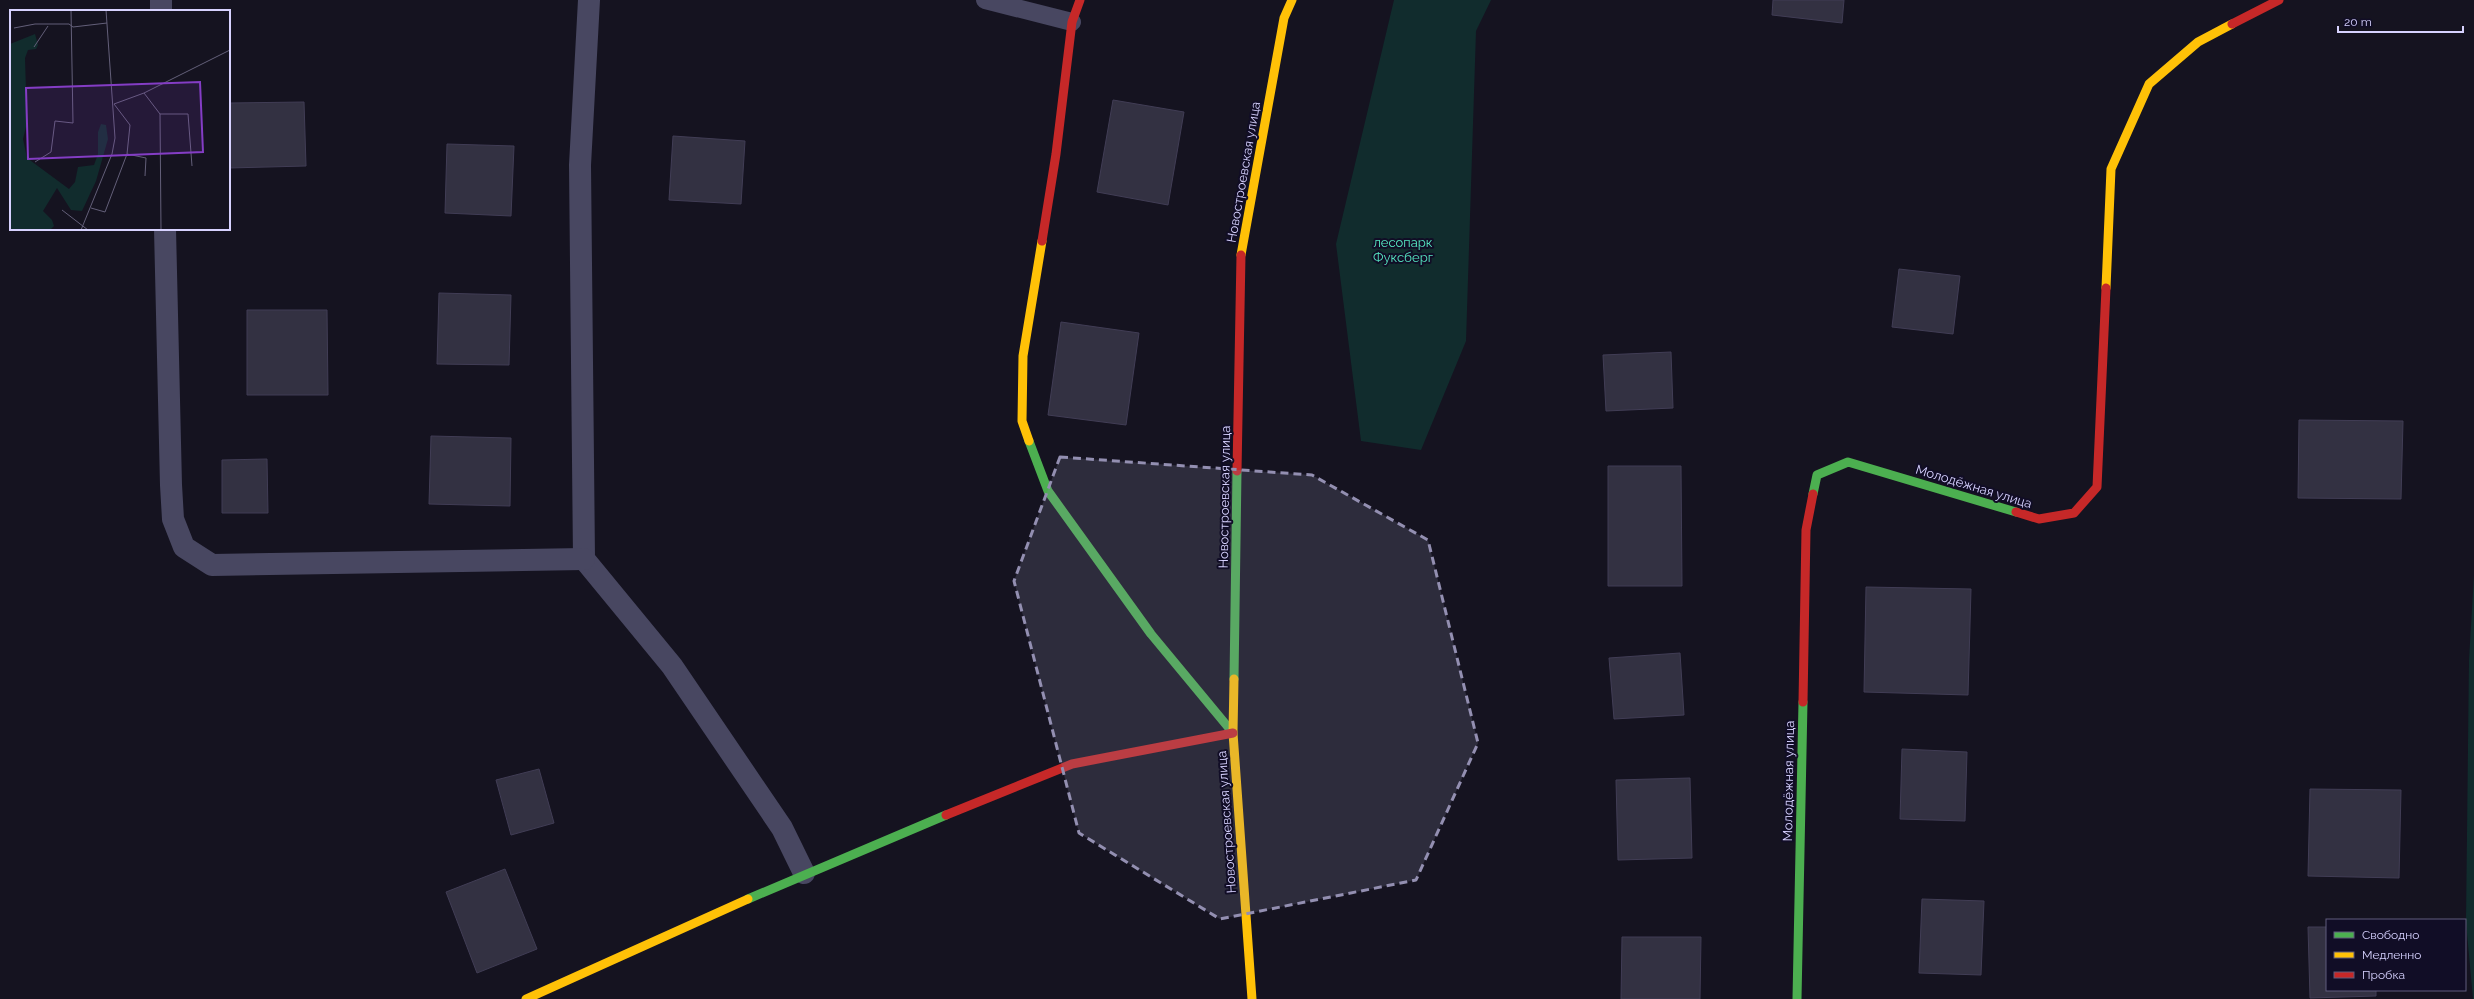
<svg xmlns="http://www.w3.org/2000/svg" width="2474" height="999" font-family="Raleway,sans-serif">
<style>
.green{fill:#112c2d}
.building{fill:#333142;stroke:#413d55}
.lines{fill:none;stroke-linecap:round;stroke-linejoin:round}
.lane{stroke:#484761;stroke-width:18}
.street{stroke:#484761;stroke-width:22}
.fast{stroke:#4caf50;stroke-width:9}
.slow{stroke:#ffc107;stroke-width:9}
.jam{stroke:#c62828;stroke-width:9}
.marked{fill:#938fb1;fill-opacity:0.2;stroke:#938fb1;stroke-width:3;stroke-dasharray:8 5;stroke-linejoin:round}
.labels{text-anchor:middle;stroke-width:4;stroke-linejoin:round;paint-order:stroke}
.street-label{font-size:13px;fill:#d7d2ff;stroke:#110d26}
.park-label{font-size:13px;fill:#56e7c2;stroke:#110d26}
.inset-road{fill:none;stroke:#635f79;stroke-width:1}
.view{fill:#843dc5;fill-opacity:0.15;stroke:#843dc5;stroke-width:2}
.inset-edge{fill:none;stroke:#d7d2ff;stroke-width:2}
</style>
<rect width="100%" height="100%" fill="#151320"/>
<g class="green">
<path d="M 1394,0 L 1491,0 L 1476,31 L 1466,341 L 1421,450 L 1361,441 L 1336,244 Z"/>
<path d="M 2474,575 L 2474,999 L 2473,999 L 2466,922 L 2469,660 Z"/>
</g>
<g class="building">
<path d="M 1773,0 L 1844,0 L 1842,23 L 1772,15 Z"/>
<path d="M 1113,100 L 1184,112 L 1168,205 L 1097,192 Z"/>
<path d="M 304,102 L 306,166 L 229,168 L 229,103 Z"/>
<path d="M 673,136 L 745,141 L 741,204 L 669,200 Z"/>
<path d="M 447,144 L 514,146 L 511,216 L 445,213 Z"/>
<path d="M 1899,269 L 1960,276 L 1953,334 L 1892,327 Z"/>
<path d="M 439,293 L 511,295 L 509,365 L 437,364 Z"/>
<path d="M 247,310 L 327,310 L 328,395 L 247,395 Z"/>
<path d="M 1061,322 L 1139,333 L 1126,425 L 1048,415 Z"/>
<path d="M 1671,352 L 1673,408 L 1606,411 L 1603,355 Z"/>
<path d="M 2299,420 L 2403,421 L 2401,499 L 2298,498 Z"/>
<path d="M 431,436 L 511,438 L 510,506 L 429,504 Z"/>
<path d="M 267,459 L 268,513 L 222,513 L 222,460 Z"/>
<path d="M 1608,466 L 1681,466 L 1682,586 L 1608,586 Z"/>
<path d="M 1866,587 L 1971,589 L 1968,695 L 1864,692 Z"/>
<path d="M 1680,653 L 1684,715 L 1614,719 L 1609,658 Z"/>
<path d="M 1902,749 L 1967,752 L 1965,821 L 1900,819 Z"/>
<path d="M 539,769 L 554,823 L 511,835 L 496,780 Z"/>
<path d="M 1690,778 L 1692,858 L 1618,860 L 1616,780 Z"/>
<path d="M 2310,789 L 2401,790 L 2399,878 L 2308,876 Z"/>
<path d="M 505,869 L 537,949 L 477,973 L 446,892 Z"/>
<path d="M 1922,899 L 1984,901 L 1981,975 L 1919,973 Z"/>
<path d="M 2308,927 L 2327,927 L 2327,990 L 2376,990 L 2376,996 L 2310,998 Z"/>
<path d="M 1622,937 L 1701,937 L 1700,999 L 1621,999 Z"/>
</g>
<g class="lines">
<path class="lane" d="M 985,0 L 1072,22"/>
<g class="street">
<path d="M 161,0 L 161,11"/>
<path d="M 589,0 L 580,165 L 584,559 L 672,666 L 782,828 L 804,873"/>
<path d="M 165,229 L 171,485 L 173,519 L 184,547 L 212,565 L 584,559"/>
</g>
<g class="fast">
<path d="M 1029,441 L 1048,491 L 1151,634 L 1233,733"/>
<path d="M 1813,494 L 1817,475 L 1848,462 L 2016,512"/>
<path d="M 1234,679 L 1237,471"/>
<path d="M 748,899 L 946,815"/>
<path d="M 1797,999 L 1803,702"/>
</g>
<g class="slow">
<path d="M 1241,255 L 1284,18 L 1292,0"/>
<path d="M 2106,288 L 2111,169 L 2149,84 L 2198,42 L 2232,24"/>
<path d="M 1029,441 L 1022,421 L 1023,356 L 1042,241"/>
<path d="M 1234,679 L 1233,733 L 1252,999"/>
<path d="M 526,999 L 748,899"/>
</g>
<g class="jam">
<path d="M 2232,24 L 2279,0"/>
<path d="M 1042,241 L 1056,154 L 1072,22 L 1080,0"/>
<path d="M 1237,471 L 1241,255"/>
<path d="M 2016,512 L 2039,519 L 2074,513 L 2097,487 L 2106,288"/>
<path d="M 1803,702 L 1806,530 L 1813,494"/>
<path d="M 946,815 L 1072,764 L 1233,733"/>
</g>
</g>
<path class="marked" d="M 1060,457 L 1312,475 L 1428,540 L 1478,743 L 1416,880 L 1220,919 L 1079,833 L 1014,581 Z"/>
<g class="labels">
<g class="street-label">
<text transform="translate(1243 172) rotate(-80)" y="5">Новостроевская улица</text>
<text transform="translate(1974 486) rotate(17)" y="5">Молодёжная улица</text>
<text transform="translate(1224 497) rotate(-89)" y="5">Новостроевская улица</text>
<text transform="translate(1788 781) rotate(-89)" y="5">Молодёжная улица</text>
<text transform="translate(1226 822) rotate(-94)" y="5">Новостроевская улица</text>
</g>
<g class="park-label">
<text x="1403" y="247">лесопарк<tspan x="1403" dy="15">Фуксберг</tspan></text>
</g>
</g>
<g transform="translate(10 10)">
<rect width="220" height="220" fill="#151320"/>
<path d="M 25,24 L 28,35 L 26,39 L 18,40 L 15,48 L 17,113 L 13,129 L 17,148 L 59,179 L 65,172 L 68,157 L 84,155 L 88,144 L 88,122 L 91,114 L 96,115 L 98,129 L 86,171 L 72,201 L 61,200 L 47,178 L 33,201 L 42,210 L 44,216 L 40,220 L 0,220 L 0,34 Z" fill="#112c2d"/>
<path class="inset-road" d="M 4,18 L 25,14 L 59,14 L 63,17 L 97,13M 24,37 L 38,16M 134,83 L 150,104 L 151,220M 150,104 L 178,104 L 182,156M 117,144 L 136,148 L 135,166M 25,152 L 41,142 L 45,111 L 63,113 L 61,0M 81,198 L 95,202 L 117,144 L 120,115 L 104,94 L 134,83 L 220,40M 52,200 L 78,220M 71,220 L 102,144 L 105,128 L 96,0"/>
<path class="view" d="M 190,72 L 193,142 L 18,149 L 16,78 Z"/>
<rect width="220" height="220" class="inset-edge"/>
</g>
<rect x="2326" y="919" width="140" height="72" fill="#110d26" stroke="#605c7d"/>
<rect x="2334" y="932" width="20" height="6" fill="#4caf50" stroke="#605c7d"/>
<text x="2362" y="939" font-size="12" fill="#d7d2ff">Свободно</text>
<rect x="2334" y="952" width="20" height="6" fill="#ffc107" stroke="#605c7d"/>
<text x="2362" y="959" font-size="12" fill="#d7d2ff">Медленно</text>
<rect x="2334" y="972" width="20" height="6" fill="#c62828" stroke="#605c7d"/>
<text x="2362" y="979" font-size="12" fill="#d7d2ff">Пробка</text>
<path d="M2338 26v6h125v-6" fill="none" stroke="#d7d2ff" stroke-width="2"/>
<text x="2344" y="26" font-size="12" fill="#d7d2ff" stroke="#110d26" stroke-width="3" paint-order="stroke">20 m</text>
</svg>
